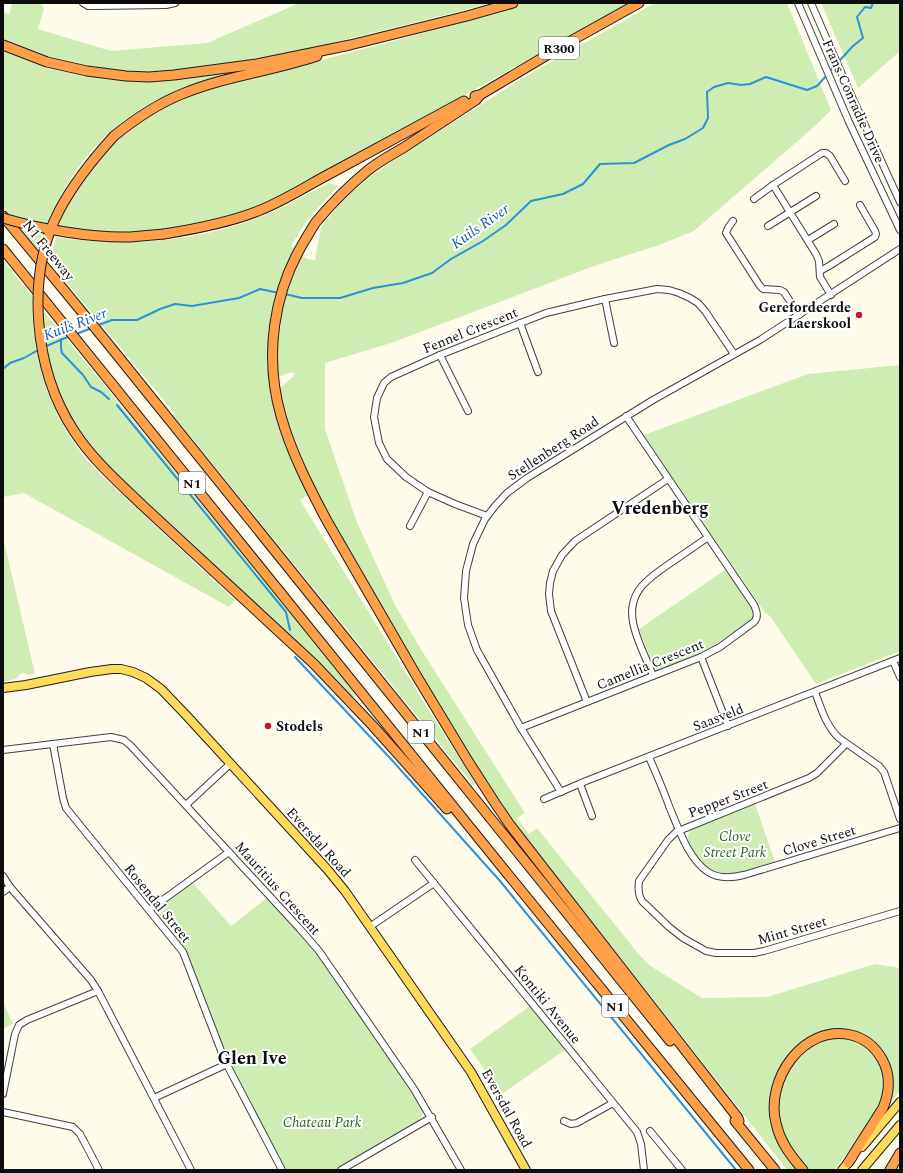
<svg xmlns="http://www.w3.org/2000/svg" width="903" height="1173" font-family="Spectral,serif">
<style>
.green{fill:#cfedb2}
.lines{fill:none;stroke-linecap:round;stroke-linejoin:round}
.stream{stroke:#2c91d9;stroke-width:2}
.minor-casing{stroke:#3f3f3f;stroke-width:8}
.major-casing{stroke:#1d1d1d;stroke-width:10}
.highway-casing{stroke:#1d1d1d;stroke-width:11}
.minor{stroke:#fff;stroke-width:6}
.major{stroke:#ffda5b;stroke-width:8}
.highway{stroke:#ff9f49;stroke-width:9}
.highway-bridge-casing{stroke:#1d1d1d;stroke-width:11;stroke-linecap:butt}
.highway-bridge{stroke:#ff9f49;stroke-width:9}
.poi-dot{fill:#c7191e;stroke:#fff;stroke-width:1.5}
.labels{text-anchor:middle;stroke-width:4;stroke-linejoin:round;paint-order:stroke}
.shield{fill:#fff;stroke:#555;stroke-width:1}
.shield-label{font-size:13px;font-weight:bold;fill:#0c0c0c}
.street-label{font-size:14px;fill:#0c0c0c;stroke:#fff}
.poi-label{font-size:14px;font-weight:bold;fill:#0c0c0c;stroke:#fff;text-anchor:end}
.park-label{font-size:14px;font-style:italic;fill:#276917;stroke:#fff}
.water-label{font-size:15px;font-style:italic;fill:#0b61a8;stroke:#fff}
.district-label{font-size:18px;font-weight:bold;fill:#0c0c0c;stroke:#fff}
</style>
<rect width="100%" height="100%" fill="#fffbeb"/>
<g class="green">
<path d="M 12,3 L 41,3 L 44,9 L 38,29 L 111,51 L 207,43 L 297,4 L 493,3 L 283,55 L 255,60 L 168,72 L 127,71 L 78,65 L 58,60 L 32,53 L 3,40 L 3,12 L 9,15 Z"/>
<path d="M 523,3 L 630,3 L 299,187 C 283,195 268,203 252,209 C 234,216 215,220 197,224 C 186,226 175,229 164,231 C 129,235 93,232 58,226 C 85,161 134,115 201,92 L 472,20 Z"/>
<path d="M 655,3 L 787,3 L 831,110 L 816,125 L 694,231 L 662,244 L 594,266 L 394,342 L 325,363 L 325,429 L 356,520 L 396,607 L 422,651 L 525,813 L 517,818 L 529,834 L 537,828 L 637,952 L 649,965 L 702,998 L 767,997 L 875,964 L 900,968 L 900,1091 L 833,1170 L 787,1170 L 526,837 C 476,771 435,699 393,627 C 365,579 335,530 311,479 C 297,449 286,420 280,388 L 294,376 L 293,372 L 271,379 L 310,494 L 300,500 L 433,717 L 476,784 L 474,786 L 173,415 L 175,414 L 50,262 L 56,237 C 130,248 202,242 272,212 C 291,203 310,192 329,183 L 338,186 L 307,220 L 291,246 L 307,259 L 315,260 L 321,227 L 344,199 L 373,174 L 521,79 Z"/>
<path d="M 821,3 L 900,3 L 900,51 L 858,88 Z"/>
<path d="M 3,49 L 84,74 L 221,73 L 221,76 C 203,81 184,87 166,95 C 111,120 69,169 47,224 L 10,216 L 3,207 Z"/>
<path d="M 22,230 L 43,234 L 38,250 Z"/>
<path d="M 3,260 L 32,296 C 31,361 51,421 95,469 C 110,485 128,499 144,515 C 174,543 204,572 235,600 L 229,607 L 24,493 L 3,497 Z"/>
<path d="M 42,309 L 357,694 L 353,697 L 314,657 L 118,475 C 107,465 96,454 87,441 C 59,404 42,357 42,309 Z"/>
<path d="M 900,365 L 900,651 L 816,684 L 770,616 L 765,613 L 644,435 L 808,374 Z"/>
<path d="M 3,537 L 35,674 L 28,675 L 25,673 L 20,674 L 16,679 L 3,682 Z"/>
<path d="M 725,570 L 753,610 L 754,614 L 753,619 L 712,647 L 692,657 L 656,672 L 639,629 Z"/>
<path d="M 755,804 L 775,862 C 742,872 714,886 693,850 C 689,843 685,837 691,830 Z"/>
<path d="M 193,883 L 231,926 L 267,898 L 304,938 L 322,960 L 422,1107 L 423,1113 L 420,1120 L 334,1170 L 285,1170 L 228,1059 L 187,955 L 184,947 L 158,915 L 158,910 L 160,906 Z"/>
<path d="M 3,1002 L 13,1024 L 3,1029 Z"/>
<path d="M 530,1006 L 565,1050 L 502,1094 L 470,1049 Z"/>
</g>
<g class="lines">
<g class="stream">
<path d="M 830,71 L 853,46 L 863,38 L 857,17 L 865,7 L 871,8 L 873,3"/>
<path d="M 285,294 L 302,298 L 340,298 L 373,288 L 403,283 L 432,273 L 451,259 L 483,241 L 506,225 L 531,201 L 563,194 L 583,184 L 600,164 L 634,163 L 669,145 L 685,139 L 703,128 L 708,118 L 707,92 L 714,87 L 728,83 L 741,85 L 750,84 L 766,77 L 807,90 L 817,86 L 827,75"/>
<path d="M 96,326 L 112,320 L 137,320 L 160,309 L 175,304 L 192,306 L 239,298 L 260,289 L 279,293"/>
<path d="M 76,334 L 92,328"/>
<path d="M 61,339 L 61,348 L 62,353 L 83,375 L 91,387 L 101,392 L 109,399"/>
<path d="M 44,347 L 70,336"/>
<path d="M 3,369 L 10,363 L 24,358 L 40,349"/>
<path d="M 117,405 L 286,612 L 290,630"/>
<path d="M 295,657 L 390,758 L 500,881 L 736,1170"/>
</g>
<defs>
<g id="minor">
<path d="M 83,3 L 88,6 L 93,6 L 166,5 L 175,3"/>
<path d="M 798,3 L 849,122 L 900,230"/>
<path d="M 811,3 L 848,88 L 900,202"/>
<path d="M 773,185 L 816,254 L 819,261 L 820,277 L 831,295"/>
<path d="M 754,199 L 773,185 L 822,153 L 826,153 L 830,156 L 845,181"/>
<path d="M 733,221 L 728,228 L 726,233 L 760,286 L 763,289 L 780,290 L 784,292 L 799,315"/>
<path d="M 768,226 L 816,196"/>
<path d="M 808,240 L 834,224"/>
<path d="M 820,271 L 829,266 L 875,237 L 876,234 L 875,231 L 860,205"/>
<path d="M 605,299 L 614,343"/>
<path d="M 520,323 L 538,372"/>
<path d="M 440,355 L 468,411"/>
<path d="M 487,516 L 455,504 L 428,492 L 406,477 L 387,459 L 379,443 L 374,417 L 377,398 L 384,383 L 391,377 L 440,355 L 546,313 L 605,299 L 657,289 L 669,290 L 679,293 L 690,298 L 698,303 L 705,311 L 734,354"/>
<path d="M 410,526 L 428,492"/>
<path d="M 701,657 L 728,726"/>
<path d="M 893,661 L 900,677"/>
<path d="M 653,676 C 647,659 636,640 633,622 C 627,591 650,577 672,562 C 684,554 695,546 707,538"/>
<path d="M 815,692 C 821,708 826,726 839,738 L 879,766 L 884,772 L 900,819"/>
<path d="M 587,702 L 551,611 L 549,594 L 550,583 L 553,571 L 562,555 L 575,541 L 668,479"/>
<path d="M 521,728 L 701,657 L 720,647 L 754,622 C 759,617 757,611 754,605 L 626,416"/>
<path d="M 53,744 L 63,798 L 66,808 L 183,952 L 225,1061 L 282,1170"/>
<path d="M 846,744 L 817,773 L 809,778 L 676,832 L 668,840 L 639,881 C 638,888 638,895 642,901 L 669,927 L 683,938 L 706,951 L 716,953 L 754,953 L 764,951 L 900,911"/>
<path d="M 3,750 L 111,737 L 124,740 L 131,746 L 300,929 L 319,951 L 337,977 L 414,1089 L 461,1170"/>
<path d="M 649,757 C 656,773 663,789 669,806 C 678,827 688,859 708,872 C 719,879 732,878 744,875 L 900,828"/>
<path d="M 580,784 L 592,816"/>
<path d="M 561,792 L 521,728 L 477,650 L 468,625 L 464,598 L 466,571 L 473,544 L 485,519 L 495,506 L 507,493 L 527,478 L 653,400 L 760,340 L 900,249"/>
<path d="M 544,799 L 586,781 L 900,658"/>
<path d="M 186,805 L 230,764"/>
<path d="M 415,860 L 637,1132 L 641,1144 L 644,1170"/>
<path d="M 3,876 L 10,887 L 91,980 L 98,991 L 191,1170"/>
<path d="M 3,892 L 10,887"/>
<path d="M 149,910 L 229,852"/>
<path d="M 371,926 L 434,883"/>
<path d="M 3,1094 L 15,1034 L 19,1025 L 27,1020 L 98,991"/>
<path d="M 154,1098 L 227,1064"/>
<path d="M 3,1112 L 73,1127 L 80,1134 L 99,1170"/>
<path d="M 564,1121 L 571,1124 L 577,1123 L 613,1103"/>
<path d="M 650,1131 L 682,1170"/>
<path d="M 341,1170 L 432,1117"/>
</g>
<g id="major">
<path d="M 3,688 L 26,685 L 90,672 L 112,669 L 121,669 L 133,672 L 146,678 L 161,689 L 186,715 L 327,869 L 345,891 L 471,1072 L 526,1170"/>
<path d="M 862,1147 L 900,1102"/>
<path d="M 842,1170 L 852,1158"/>
<path d="M 862,1170 L 900,1125"/>
</g>
<g id="highway">
<path d="M 3,45 L 47,62 L 87,71 L 126,76 L 149,77 L 174,75 L 257,64 L 350,45 L 467,16 L 513,3"/>
<path d="M 480,95 L 476,100 C 452,116 427,132 403,148 C 391,155 378,162 367,171 C 349,186 331,204 316,222 C 312,228 308,235 305,240 C 273,292 264,357 281,416 C 291,452 309,487 327,521 L 416,675 L 468,761 L 495,803 L 510,825 L 738,1118 L 739,1121 L 738,1124"/>
<path d="M 475,96 L 480,95 L 569,42 L 639,3"/>
<path d="M 114,136 C 135,119 157,104 182,94 C 225,76 273,71 317,56"/>
<path d="M 3,216 L 105,340 L 670,1041"/>
<path d="M 164,234 C 195,229 228,223 258,211 C 284,201 308,185 333,172 C 377,148 420,125 464,101"/>
<path d="M 3,249 L 502,867 L 749,1170"/>
<path d="M 141,504 L 314,664 L 373,726 L 447,809"/>
<path d="M 735,1121 L 775,1170"/>
<path d="M 803,1170 C 791,1156 780,1142 776,1123 C 765,1080 803,1024 851,1035 C 864,1038 875,1047 882,1059 C 891,1075 890,1091 883,1108 L 848,1163"/>
<path d="M 890,1170 L 900,1153"/>
</g>
</defs>
<use href="#minor" class="minor-casing"/>
<use href="#major" class="major-casing"/>
<use href="#highway" class="highway-casing"/>
<use href="#minor" class="minor"/>
<use href="#major" class="major"/>
<use href="#highway" class="highway"/>
<defs>
<g id="highway-bridge">
<path d="M 114,136 C 93,159 74,182 59,211 C 25,276 34,370 74,431 C 92,459 117,481 141,504"/>
<path d="M 3,218 C 40,229 91,238 130,237 C 141,236 152,235 164,234"/>
</g>
</defs>
<use href="#highway-bridge" class="highway-bridge-casing"/>
<use href="#highway-bridge" class="highway-bridge"/>
</g>
<g class="poi-dot">
<circle cx="859" cy="315" r="4"/>
<circle cx="268" cy="726" r="4"/>
</g>
<g class="labels">
<g class="shield">
<rect x="539" y="37" width="40" height="22" rx="3"/>
<rect x="179" y="472" width="26" height="22" rx="3"/>
<rect x="408" y="721" width="26" height="22" rx="3"/>
<rect x="602" y="995" width="26" height="22" rx="3"/>
</g>
<g class="shield-label">
<text x="559" y="53">R300</text>
<text x="192" y="488">N1</text>
<text x="421" y="737">N1</text>
<text x="615" y="1011">N1</text>
</g>
<g class="street-label">
<text transform="translate(854 101) rotate(66)" y="5">Frans Conradie Drive</text>
<text transform="translate(49 250) rotate(51)" y="5">N1 Freeway</text>
<text transform="translate(470 330) rotate(-22)" y="5">Fennel Crescent</text>
<text transform="translate(553 448) rotate(-33)" y="5">Stellenberg Road</text>
<text transform="translate(650 664) rotate(-22)" y="5">Camellia Crescent</text>
<text transform="translate(718 717) rotate(-21)" y="5">Saasveld</text>
<text transform="translate(728 798) rotate(-21)" y="5">Pepper Street</text>
<text transform="translate(819 840) rotate(-17)" y="5">Clove Street</text>
<text transform="translate(319 842) rotate(48)" y="5">Eversdal Road</text>
<text transform="translate(278 888) rotate(48)" y="5">Mauritius Crescent</text>
<text transform="translate(158 903) rotate(51)" y="5">Rosendal Street</text>
<text transform="translate(792 930) rotate(-16)" y="5">Mint Street</text>
<text transform="translate(548 1004) rotate(51)" y="5">Kontiki Avenue</text>
<text transform="translate(507 1108) rotate(61)" y="5">Eversdal Road</text>
</g>
<g class="poi-label">
<text x="851" y="312">Gerefordeerde<tspan x="851" dy="16">Laerskool</tspan></text>
<text x="276" y="731" text-anchor="start">Stodels</text>
</g>
<g class="park-label">
<text x="735" y="841">Clove<tspan x="735" dy="16">Street Park</tspan></text>
<text x="322" y="1127">Chateau Park</text>
</g>
<g class="water-label">
<text transform="translate(480 226) rotate(-35)" y="5">Kuils River</text>
<text transform="translate(75 324) rotate(-21)" y="5">Kuils River</text>
</g>
<g class="district-label">
<text x="660" y="514">Vredenberg</text>
<text x="252" y="1064">Glen Ive</text>
</g>
</g>
<rect width="903" height="1173" fill="none" stroke="#0c0c0c" stroke-width="8"/>
</svg>
